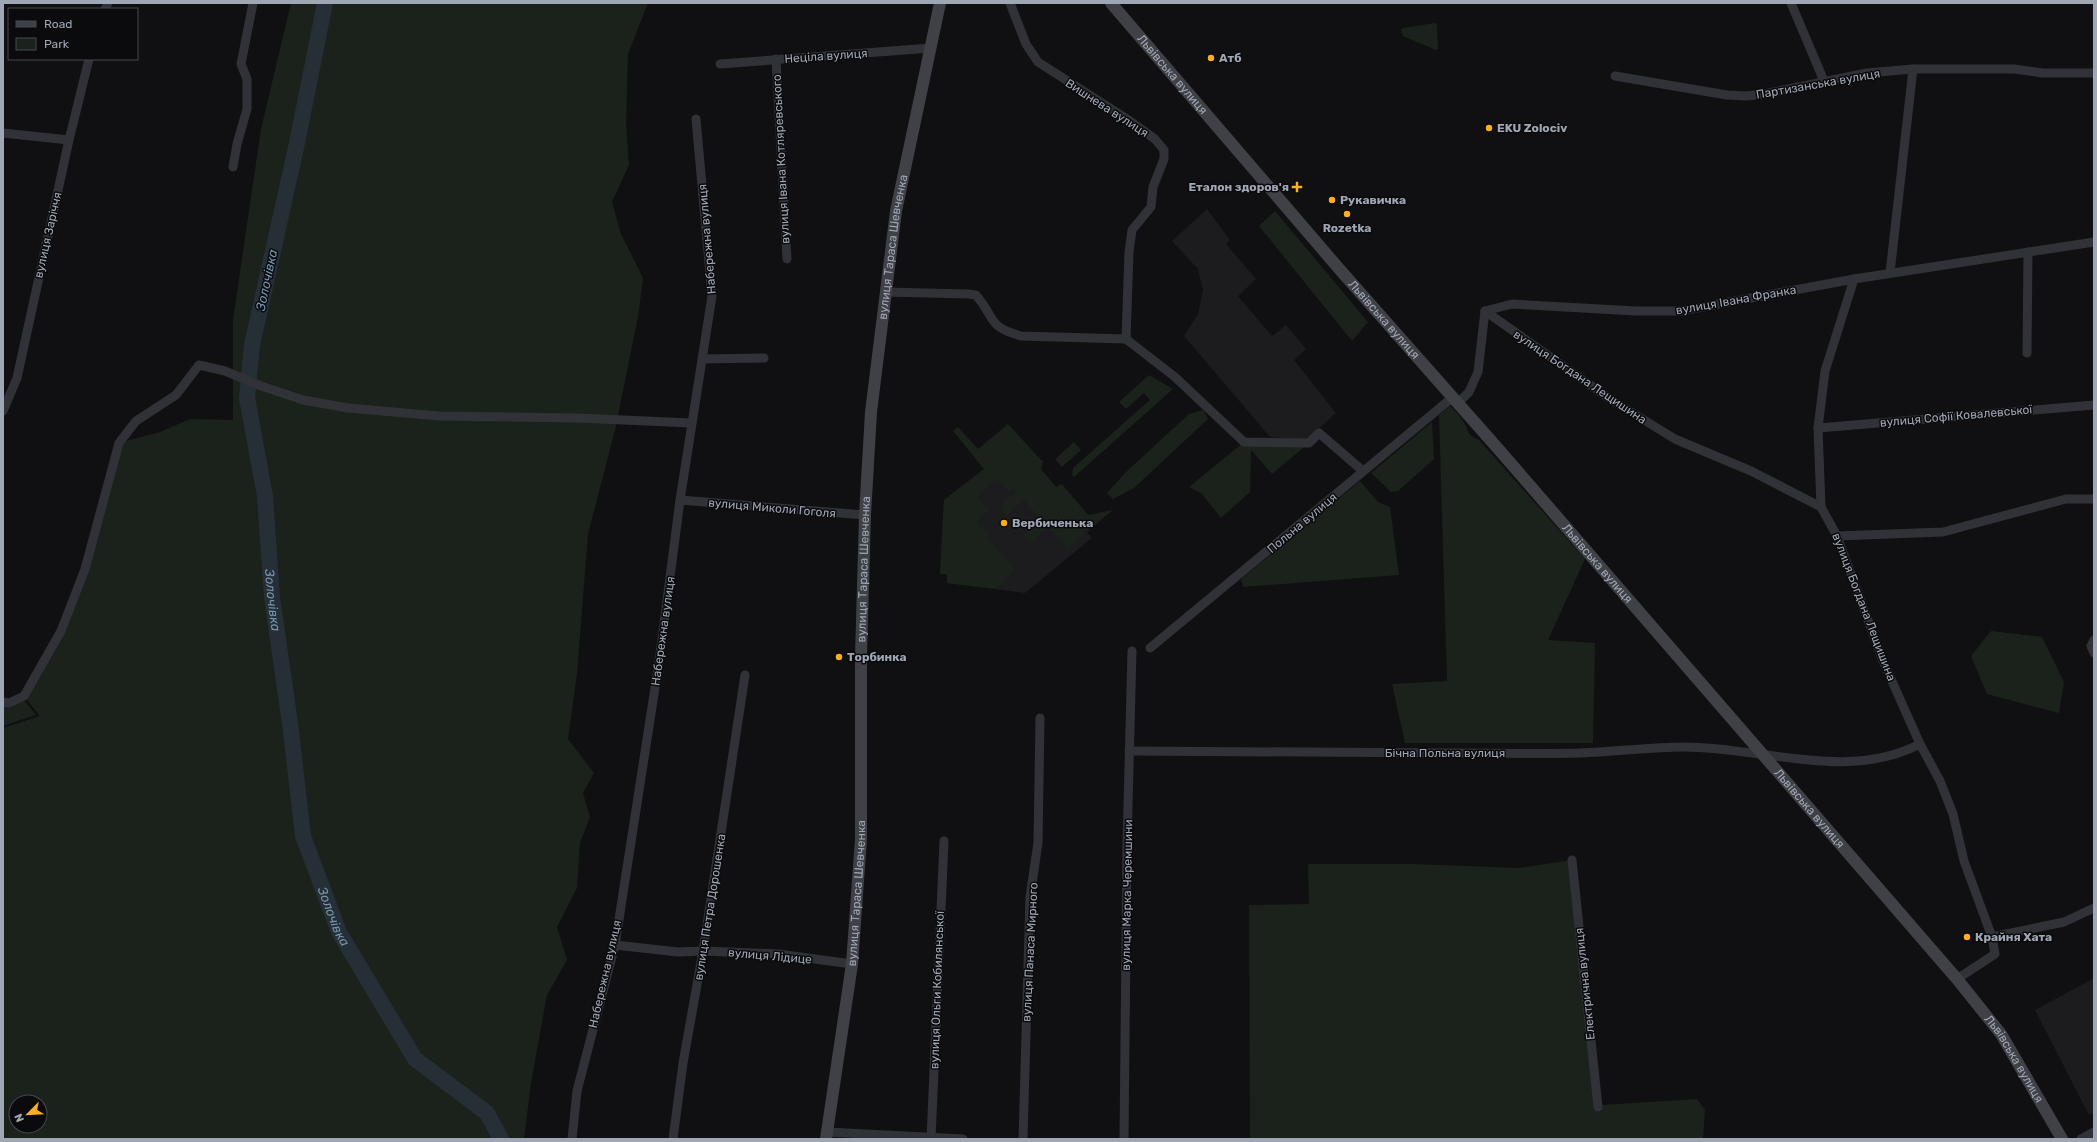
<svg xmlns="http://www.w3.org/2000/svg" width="2097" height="1142" font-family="Rubik,sans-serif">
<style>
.built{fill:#1c1c1f}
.green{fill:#1a221b;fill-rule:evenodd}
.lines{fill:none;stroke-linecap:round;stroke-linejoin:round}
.river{stroke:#262f36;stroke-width:16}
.minor{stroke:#313237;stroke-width:9}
.secondary{stroke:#3f4147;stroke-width:12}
.poi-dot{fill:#fcaf1e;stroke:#0b0b0d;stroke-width:1.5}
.labels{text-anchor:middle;stroke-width:3;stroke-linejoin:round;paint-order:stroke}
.street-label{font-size:12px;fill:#a0a7b4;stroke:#0b0b0d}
.poi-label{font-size:12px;font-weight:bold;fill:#a0a7b4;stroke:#0b0b0d;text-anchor:start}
.water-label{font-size:13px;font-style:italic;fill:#7496b1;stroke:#0b0b0d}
</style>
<rect width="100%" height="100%" fill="#101012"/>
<g class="built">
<path d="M 1207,209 L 1230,240 L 1226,244 L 1256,279 L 1238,296 L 1272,336 L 1286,325 L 1306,349 L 1294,360 L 1336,413 L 1306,440 L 1270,437 L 1184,336 L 1198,314 L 1203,290 L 1198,269 L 1172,241 Z"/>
<path d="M 984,469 L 1082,526 L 1092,538 L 1025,593 L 947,583 L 947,574 L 940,574 L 944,500 Z"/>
<path d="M 2094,978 L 2094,1113 L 2089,1115 L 2035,1010 Z"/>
</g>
<g class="green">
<path d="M 291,3 L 648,3 L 628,54 L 626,125 L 629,165 L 612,202 L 621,234 L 643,278 L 638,317 L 615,430 L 588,534 L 577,674 L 568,739 L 594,773 L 583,793 L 590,817 L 580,843 L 577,888 L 557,927 L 567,960 L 547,995 L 531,1083 L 524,1139 L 3,1139 L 3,728 L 40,716 L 24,696 L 61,631 L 85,569 L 119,443 L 160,432 L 190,419 L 233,420 L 233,320 L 261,129 ZM 16,1102 L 40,1102 L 40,1126 L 16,1126 Z"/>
<path d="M 1435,23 L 1437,25 L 1438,49 L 1436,50 L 1403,36 L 1401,30 L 1403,28 Z"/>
<path d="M 1275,211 L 1368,322 L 1352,341 L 1259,226 Z"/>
<path d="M 1149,375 L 1173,389 L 1074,477 L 1072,475 L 1073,468 L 1150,400 L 1144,393 L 1126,409 L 1119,402 Z"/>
<path d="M 1450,406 C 1455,411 1460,416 1463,421 C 1470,432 1465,434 1479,440 L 1585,559 L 1548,640 L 1595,643 L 1593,743 L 1405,743 L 1392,684 L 1447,681 L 1439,415 Z"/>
<path d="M 1203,410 L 1208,419 L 1134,488 L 1113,499 L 1107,493 L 1125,473 L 1189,414 Z"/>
<path d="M 1432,422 L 1434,459 L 1398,491 L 1391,492 L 1371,473 Z"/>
<path d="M 1008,424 L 1043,462 L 1041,469 L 1056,487 L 1062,484 L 1088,515 L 1112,510 L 1121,503 L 1087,532 L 1084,529 L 1082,536 L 1068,549 L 1048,527 L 1031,543 L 1024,535 L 1041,519 L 1024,500 L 1007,516 L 999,507 L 1016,491 L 1014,489 L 1009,493 L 997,479 L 977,497 L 989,511 L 977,522 L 989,536 L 987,538 L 1015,569 L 996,589 L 947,583 L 947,574 L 940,574 L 944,500 L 984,469 L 953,431 L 958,427 L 978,449 Z"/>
<path d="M 1074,442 L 1081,450 L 1062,467 L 1055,459 Z"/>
<path d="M 1244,442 L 1309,443 L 1272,474 L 1251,450 L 1250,492 L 1221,518 L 1202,494 L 1189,487 Z"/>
<path d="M 1360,481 L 1378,502 L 1390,507 L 1399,575 L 1243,587 L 1241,579 Z"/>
<path d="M 1991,631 L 2042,637 L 2064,682 L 2059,713 L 1987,694 L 1971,656 Z"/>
<path d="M 23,699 L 36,715 L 3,726 L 3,704 Z"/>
<path d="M 1572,860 L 1602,1105 L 1697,1099 L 1705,1110 L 1703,1139 L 1250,1139 L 1249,905 L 1309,904 L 1308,864 L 1413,864 L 1519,868 Z"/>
</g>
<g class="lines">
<path class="river" id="s1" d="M 325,3 L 296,148 L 252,345 L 247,398 L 265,496 L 272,597 L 290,723 L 303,836 L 339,932 L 415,1059 L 487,1113 L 501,1139"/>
<g class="minor">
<path d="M 1010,3 L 1026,44 L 1038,62 L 1127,119 L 1155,139 L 1164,150 L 1164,159 L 1153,187 L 1151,207 L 1132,230 L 1129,252 L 1126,339"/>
<path d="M 1791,3 L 1824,81"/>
<path d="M 105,9 L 108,3"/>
<path d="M 776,59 L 787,259"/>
<path d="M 720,64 L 931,48"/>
<path d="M 1615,76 L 1727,95 L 1746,96 L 1764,94 L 1867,73 L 1913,69 L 2014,69 L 2043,73 L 2094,73"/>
<path d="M 3,133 L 69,140"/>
<path d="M 233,167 L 237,144 L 247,109 L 247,79 L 241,64 L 253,3"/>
<path d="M 1890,273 L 1913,69"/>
<path d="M 885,292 L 968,294 L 976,295 C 996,318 986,326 1021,336 L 1126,339 L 1175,377 L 1244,442 L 1309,443 L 1319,433 L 1363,471"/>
<path d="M 1485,311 L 1610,399 L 1675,439 L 1751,471 L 1821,507 L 1837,536 L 1883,661 L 1920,744 L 1940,781 L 1953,814 L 1964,861 L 1992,937 L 1995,954 L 1957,979"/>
<path d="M 1485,311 L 1512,304 L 1636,311 L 1681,311 L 1854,279 L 2094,242"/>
<path d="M 2027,353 L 2028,252"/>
<path d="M 702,359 L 764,358"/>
<path d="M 1458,403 L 1469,392 L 1478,372 L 1485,311"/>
<path d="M 3,411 L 17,378 L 69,140 L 89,59"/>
<path d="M 1818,428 L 2094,405"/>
<path d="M 680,500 L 865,515"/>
<path d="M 1821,507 L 1818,428 L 1825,371 L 1854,279"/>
<path d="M 1837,536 L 1943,532 L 2066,499 L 2094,499"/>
<path d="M 2094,640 L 2091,646 L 2094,653"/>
<path d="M 1150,648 L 1453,397"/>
<path d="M 3,702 L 9,703 L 24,696 L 61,631 L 85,569 L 119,443 L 136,421 L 176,395 L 199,365 L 225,371 L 261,386 L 303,400 L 348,408 L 439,416 L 578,418 L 691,423"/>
<path d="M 1129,751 C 1237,752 1345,753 1453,753 C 1495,753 1538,754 1581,753 C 1615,752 1650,747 1684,747 C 1762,747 1847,782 1920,744"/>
<path d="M 1572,860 L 1598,1107"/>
<path d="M 1992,937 L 2064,922 L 2094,908"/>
<path d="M 615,945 L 678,952 L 703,951 L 778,954 L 852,964"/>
<path d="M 827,1132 L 963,1139"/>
<path d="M 572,1139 L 577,1091 L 615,945 L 659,662 L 680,500 L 712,296 L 696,119"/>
<path d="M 673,1139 L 683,1063 L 703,951 L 745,675"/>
<path d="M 931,1139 L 944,841"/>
<path d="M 1023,1139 L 1030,897 L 1038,843 L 1040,718"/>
<path d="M 1124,1139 L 1127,844 L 1132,651"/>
<path d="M 2081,1139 L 2094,1132"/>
</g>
<g class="secondary">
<path id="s2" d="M 1111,3 L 1341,271 L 1501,452 L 1957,979 L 2001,1034 L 2062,1139"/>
<path id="s3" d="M 826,1139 L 852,964 L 861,839 L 861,656 L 865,515 L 871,412 L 896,211 L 940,3"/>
</g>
</g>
<g class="poi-dot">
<circle cx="1211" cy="58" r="4"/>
<circle cx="1489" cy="128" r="4"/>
<path d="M1295 181h4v4h4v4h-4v4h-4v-4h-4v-4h4z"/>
<circle cx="1332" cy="200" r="4"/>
<circle cx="1347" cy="214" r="4"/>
<circle cx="1004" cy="523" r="4"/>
<circle cx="839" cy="657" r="4"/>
<circle cx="1967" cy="937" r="4"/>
</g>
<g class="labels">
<g class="street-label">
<text transform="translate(826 56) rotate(-4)" y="4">Неціла вулиця</text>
<text dy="4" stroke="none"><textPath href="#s2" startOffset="94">Львівська вулиця</textPath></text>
<text transform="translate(1818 84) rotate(-10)" y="4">Партизанська вулиця</text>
<text transform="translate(1107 108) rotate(33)" y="4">Вишнева вулиця</text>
<text transform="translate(781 159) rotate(-93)" y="4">вулиця Івана Котляревського</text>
<text transform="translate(48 235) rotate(-77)" y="4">вулиця Заріччя</text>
<text transform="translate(707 239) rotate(-95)" y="4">Набережна вулиця</text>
<text dy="4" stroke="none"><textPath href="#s3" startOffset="896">вулиця Тараса Шевченка</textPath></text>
<text transform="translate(1736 300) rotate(-10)" y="4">вулиця Івана Франка</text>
<text dy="4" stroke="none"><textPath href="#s2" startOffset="418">Львівська вулиця</textPath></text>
<text transform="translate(1580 377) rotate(34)" y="4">вулиця Богдана Лещишина</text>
<text transform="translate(1956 416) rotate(-5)" y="4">вулиця Софії Ковалевської</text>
<text transform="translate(772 508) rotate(5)" y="4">вулиця Миколи Гоголя</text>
<text transform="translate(1302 523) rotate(-40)" y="4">Польна вулиця</text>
<text dy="4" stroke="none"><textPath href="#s2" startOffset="742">Львівська вулиця</textPath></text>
<text dy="4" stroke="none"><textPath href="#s3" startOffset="572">вулиця Тараса Шевченка</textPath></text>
<text transform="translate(1864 607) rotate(69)" y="4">вулиця Богдана Лещишина</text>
<text transform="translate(663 631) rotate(-82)" y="4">Набережна вулиця</text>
<text x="1445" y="757">Бічна Польна вулиця</text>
<text dy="4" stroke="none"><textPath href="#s2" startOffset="1066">Львівська вулиця</textPath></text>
<text dy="4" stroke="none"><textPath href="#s3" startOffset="248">вулиця Тараса Шевченка</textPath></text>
<text transform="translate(1127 895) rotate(-89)" y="4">вулиця Марка Черемшини</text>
<text transform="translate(710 907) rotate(-81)" y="4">вулиця Петра Дорошенка</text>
<text transform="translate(1030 952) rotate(-87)" y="4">вулиця Панаса Мирного</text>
<text transform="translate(770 956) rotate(5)" y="4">вулиця Лідице</text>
<text transform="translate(605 974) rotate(-77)" y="4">Набережна вулиця</text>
<text transform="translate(1585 984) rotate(-96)" y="4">Електрична вулиця</text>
<text transform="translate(937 990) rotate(-88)" y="4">вулиця Ольги Кобилянської</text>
<text dy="4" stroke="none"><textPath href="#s2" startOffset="1390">Львівська вулиця</textPath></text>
</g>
<g class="poi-label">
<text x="1219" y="62">Атб</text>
<text x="1497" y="132">EKU Zolociv</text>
<text x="1289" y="191" text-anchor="end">Еталон здоров'я</text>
<text x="1340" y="204">Рукавичка</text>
<text x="1347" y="232" text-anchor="middle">Rozetka</text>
<text x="1012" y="527">Вербиченька</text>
<text x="847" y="661">Торбинка</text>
<text x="1975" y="941">Крайня Хата</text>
</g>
<g class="water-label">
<text transform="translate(266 280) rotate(-78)" y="5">Золочівка</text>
<text dy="5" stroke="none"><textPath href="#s1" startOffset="607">Золочівка</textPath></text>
<text dy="5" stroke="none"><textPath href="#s1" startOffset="931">Золочівка</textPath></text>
</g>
</g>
<rect width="2097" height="1142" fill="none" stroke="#a0a7b4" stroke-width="8"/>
<rect x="8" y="8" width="130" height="52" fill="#0b0b0d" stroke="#474950"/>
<rect x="16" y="21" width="20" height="6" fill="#3f4147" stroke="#474950"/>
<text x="44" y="28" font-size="12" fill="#a0a7b4">Road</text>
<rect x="16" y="38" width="20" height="12" fill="#1a221b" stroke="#474950"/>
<text x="44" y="48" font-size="12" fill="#a0a7b4">Park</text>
<g transform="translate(28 1114) rotate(246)"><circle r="19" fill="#0b0b0d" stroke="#474950"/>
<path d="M0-3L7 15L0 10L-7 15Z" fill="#fcaf1e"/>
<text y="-6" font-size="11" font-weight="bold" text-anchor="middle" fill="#a0a7b4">N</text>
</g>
</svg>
